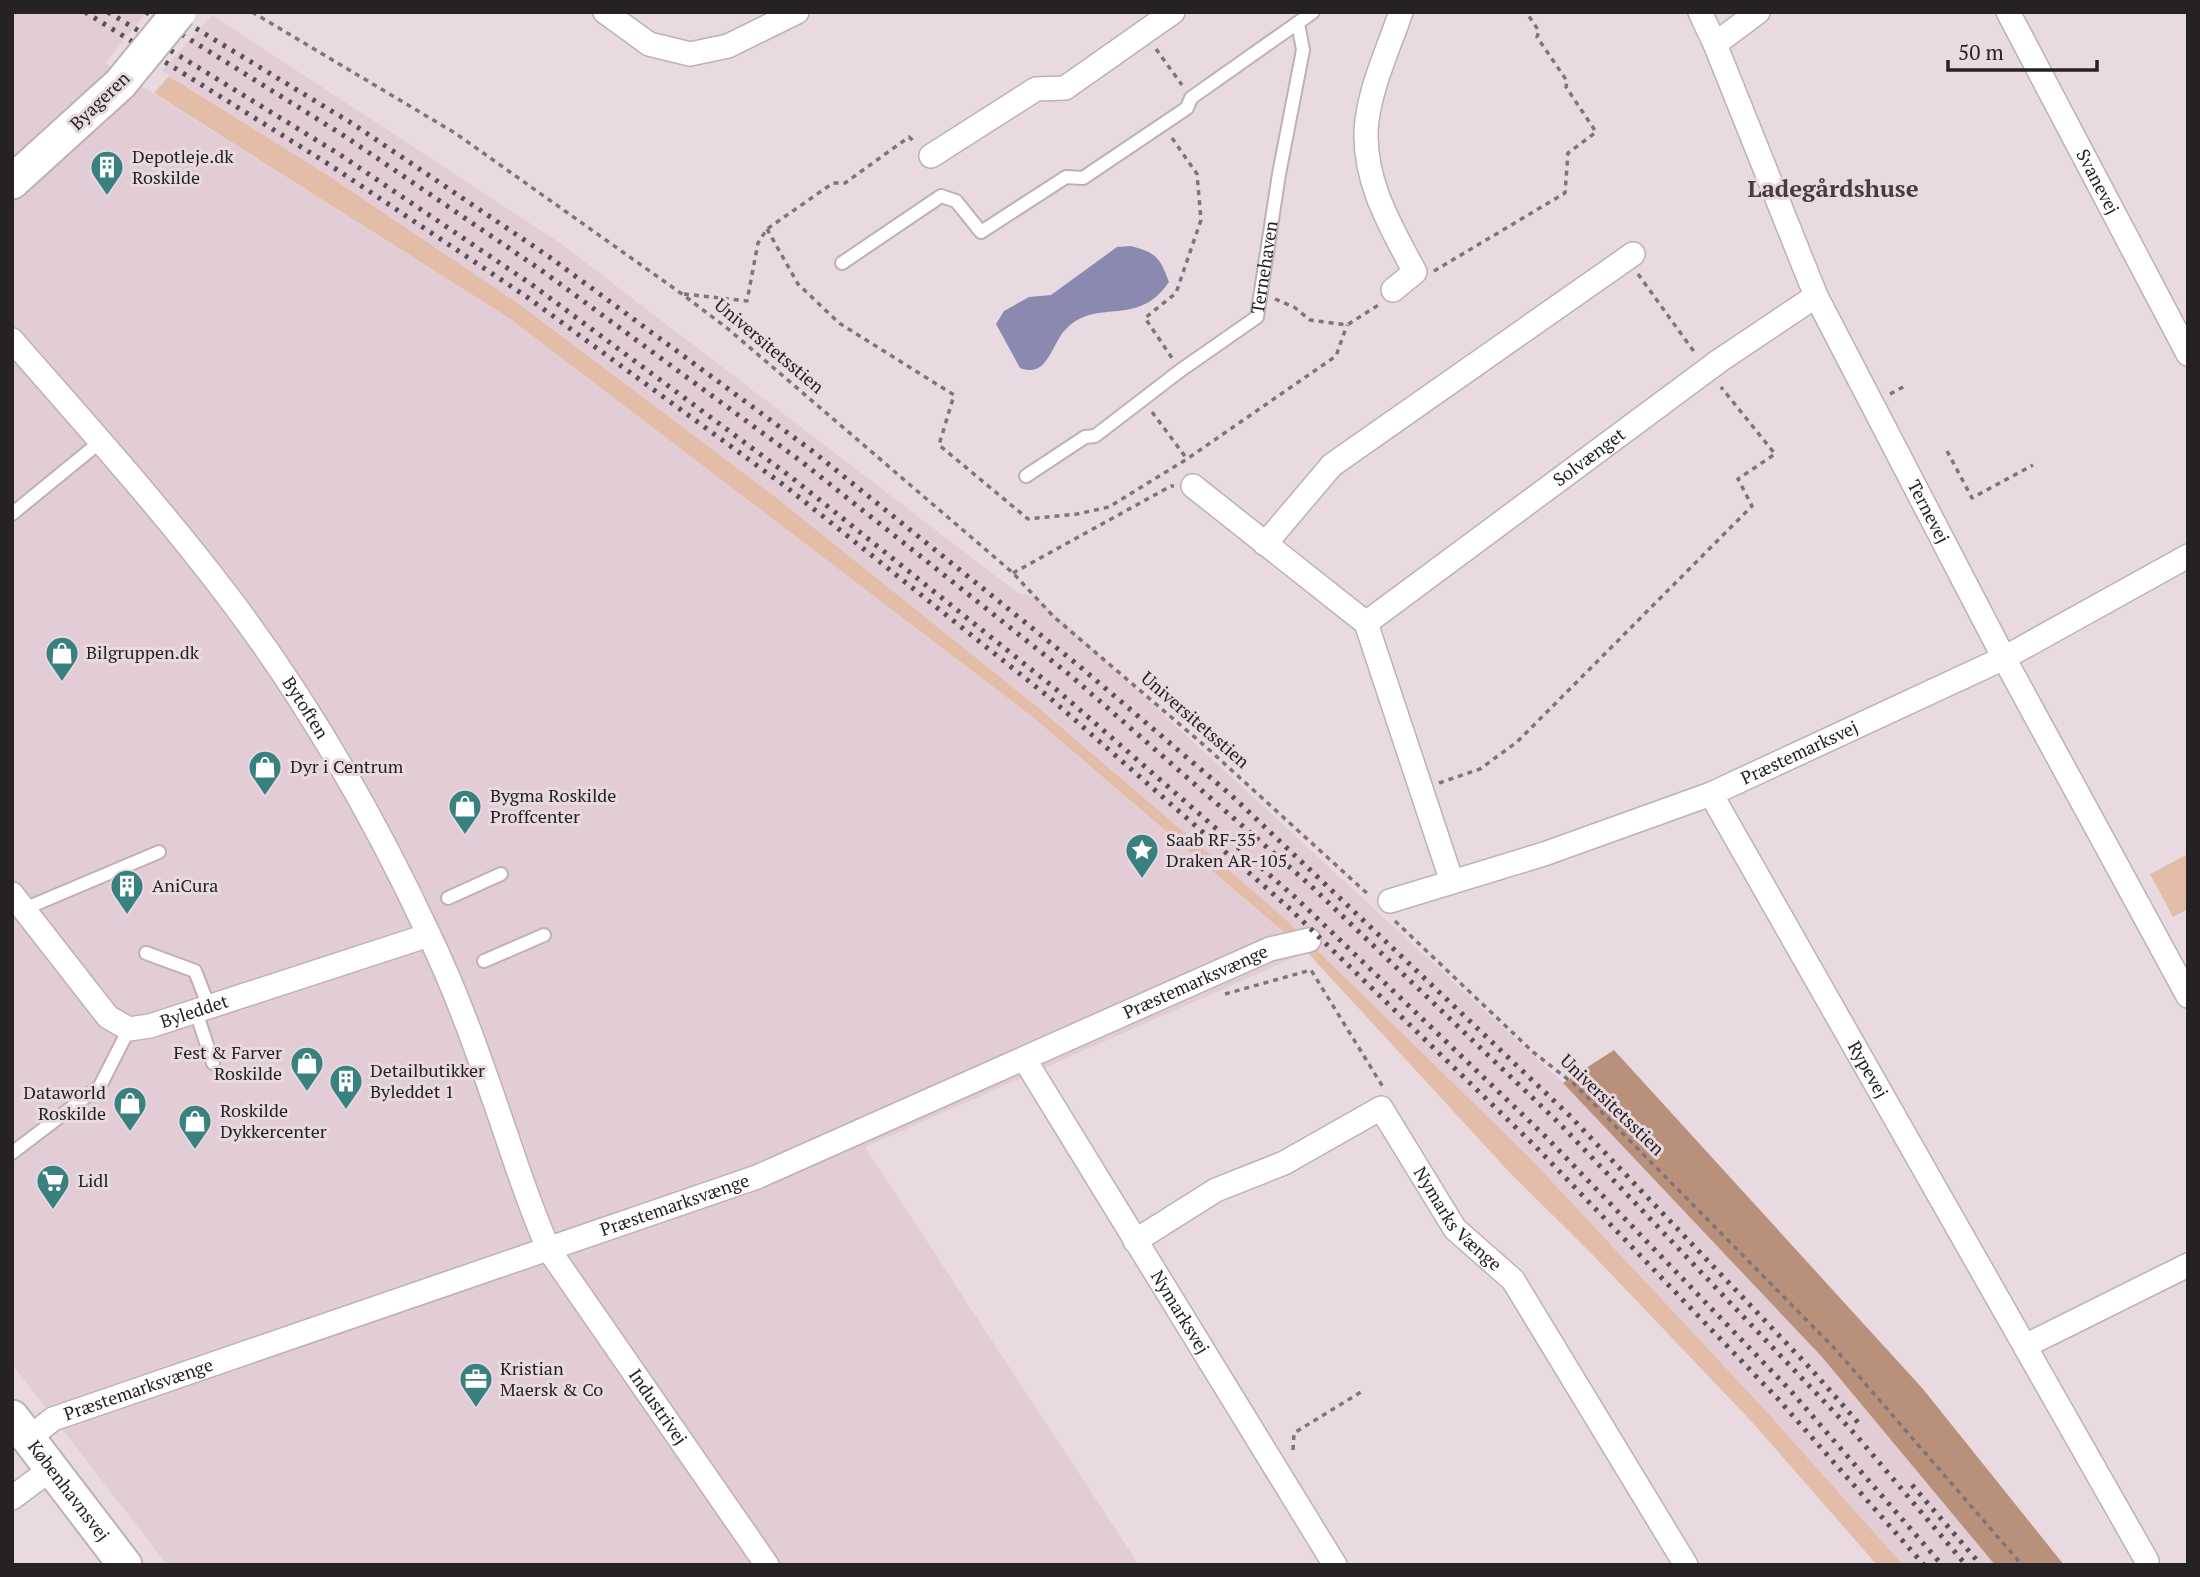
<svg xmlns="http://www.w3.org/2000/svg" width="2200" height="1577" font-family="'PT Serif',serif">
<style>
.built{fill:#e2ccd6}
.green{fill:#e4bda8}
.forest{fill:#b9917b}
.water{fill:#8a8ab1}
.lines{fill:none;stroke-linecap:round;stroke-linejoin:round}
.lane-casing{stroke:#beb0b7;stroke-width:16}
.street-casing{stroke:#beb0b7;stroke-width:26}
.secondary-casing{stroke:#beb0b7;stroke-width:37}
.path{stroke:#7e7579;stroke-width:3.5;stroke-dasharray:5 5;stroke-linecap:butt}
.lane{stroke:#fff;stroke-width:12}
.street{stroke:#fff;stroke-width:23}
.secondary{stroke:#fff;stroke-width:33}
.rail{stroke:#585054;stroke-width:5;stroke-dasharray:3.5 7;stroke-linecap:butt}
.secondary-bridge-casing{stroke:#beb0b7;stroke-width:37;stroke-linecap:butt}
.secondary-bridge{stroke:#fff;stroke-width:33}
.labels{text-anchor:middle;stroke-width:6;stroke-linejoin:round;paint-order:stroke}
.street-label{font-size:18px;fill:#262124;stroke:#e9dae1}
.poi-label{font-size:18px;fill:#262124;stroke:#e9dae1;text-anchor:start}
.district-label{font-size:24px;font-weight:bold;fill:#463b40;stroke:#e9dae1}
</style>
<rect width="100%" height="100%" fill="#e9dae1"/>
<g class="built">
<path d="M 12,12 L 147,12 L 105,63 L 509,318 L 1034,718 L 1307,952 L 865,1147 L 1139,1565 L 167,1565 L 12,1364 Z"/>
<path d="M 212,15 L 560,243 L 1018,593 L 1036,597 L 1563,1083 L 1822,1357 L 1995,1565 L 1903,1565 L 1767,1412 L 1529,1157 L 1281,915 L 1041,710 L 774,496 L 519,304 L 326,174 L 162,71 Z"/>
</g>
<g class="green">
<path d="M 169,76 L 326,174 L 519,304 L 774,496 L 1041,710 L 1281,915 L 1529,1157 L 1767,1412 L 1903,1565 L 1877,1565 L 1752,1422 L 1591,1253 L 1511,1174 L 1307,952 L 1034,718 L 509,318 L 154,93 Z"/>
<path d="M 2188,854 L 2188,909 L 2173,917 L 2150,874 Z"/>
</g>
<path class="forest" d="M 1614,1050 L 1923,1389 L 2064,1565 L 1995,1565 L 1822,1357 L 1563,1083 Z"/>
<path class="water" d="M 1131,246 C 1157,253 1160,258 1169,282 C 1138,328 1099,298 1068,327 C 1051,342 1049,379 1020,368 L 996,324 L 1004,311 L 1029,297 L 1051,295 L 1117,247 Z"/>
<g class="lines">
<defs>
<g id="lane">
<path d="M 842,263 L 941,196 L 956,201 L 981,232 L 1066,177 L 1083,178 L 1187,108 L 1191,98 L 1313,12"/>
<path id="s1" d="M 1026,476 L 1085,437 L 1095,436 L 1181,370 L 1257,317 L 1279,174 L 1303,50 L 1298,23"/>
<path d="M 12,514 L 100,442"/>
<path d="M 448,898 L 501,874"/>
<path d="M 24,909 L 159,852"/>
<path d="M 146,953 L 195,971 L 209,1007"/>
<path d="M 484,961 L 544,935"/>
<path d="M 196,1012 L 213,1063"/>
<path d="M 12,1153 L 100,1086 L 129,1029"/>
</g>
<g id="street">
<path d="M 605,12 L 649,44 L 690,54 L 728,46 L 797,12"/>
<path id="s2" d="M 1700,12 L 1715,44 L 1816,296 L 2004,658 L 2188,996"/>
<path id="s3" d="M 2008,12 L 2188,354"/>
<path d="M 1715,44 L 1758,12"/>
<path d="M 931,156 L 1036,89 L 1065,88 L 1173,12"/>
<path d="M 1393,290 L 1415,272 C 1390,226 1360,175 1367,120 C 1372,83 1389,47 1401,12"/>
<path id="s4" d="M 12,340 C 86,425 162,509 230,599 C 308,702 374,817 429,935 C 457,993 478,1053 499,1114 C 515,1160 529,1206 549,1250 L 767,1565"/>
<path d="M 1193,486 L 1366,623 L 1452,882"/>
<path d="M 1265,544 L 1332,465 L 1633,254"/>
<path id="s5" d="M 1366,623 L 1719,361 L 1816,296"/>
<path id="s6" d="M 1711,794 L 2147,1561"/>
<path id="s7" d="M 12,894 L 108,1017 L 129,1029 L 150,1026 L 429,935"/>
<path id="s8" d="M 1390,901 L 1544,854 L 1711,794 L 2004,658 L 2188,556"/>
<path id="s9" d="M 1025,1060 L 1335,1565"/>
<path id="s10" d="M 1135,1241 L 1216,1190 L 1284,1163 L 1381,1108 L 1455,1229 L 1513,1280 L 1686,1565"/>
<path d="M 2025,1346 L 2188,1265"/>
<path id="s11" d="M 29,1438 L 53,1419 L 757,1177 L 1270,949 L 1309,940"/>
<path d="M 12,1498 L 51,1469"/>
</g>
<g id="secondary">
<path d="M 12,182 L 120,84"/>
<path id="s12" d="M 12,1417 L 125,1565"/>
</g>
</defs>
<use href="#lane" class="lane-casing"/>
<use href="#street" class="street-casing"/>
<use href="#secondary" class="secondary-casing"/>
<g class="path">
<path d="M 252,12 L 455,133 L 682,294 L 727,328 L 1013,573 L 1054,617 L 1205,746 L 1370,896"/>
<path d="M 1156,49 L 1182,85"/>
<path d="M 1172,138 L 1197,174 L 1201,220 L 1176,293 L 1145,318 L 1172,358"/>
<path d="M 767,229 L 798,284 L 839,323 L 954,395 L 939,445 L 1028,519 L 1077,514 L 1109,507 L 1187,459 L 1336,356 L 1347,325"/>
<path d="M 1434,271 L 1565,193 L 1568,153 L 1596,132 L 1566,87 L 1567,81 L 1537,37 L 1539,31 L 1526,12"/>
<path d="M 1638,274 L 1695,353"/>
<path d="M 684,294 L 747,301 L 758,243 L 767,229 L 833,183 L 845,183 L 909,137 L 915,142"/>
<path d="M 1275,299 L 1294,307 L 1310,320 L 1347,325 L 1380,304"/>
<path d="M 1890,394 L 1905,386"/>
<path d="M 1152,412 L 1187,459"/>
<path d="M 1947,451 L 1972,498 L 2033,465"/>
<path d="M 1013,573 L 1171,486 L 1174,486"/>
<path d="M 1439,783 L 1480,769 L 1517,742 L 1752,506 L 1738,479 L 1775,454 L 1721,387"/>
<path d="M 1395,921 L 1533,1052 L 1574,1084 L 1837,1351 L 2022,1565"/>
<path d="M 1225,994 L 1311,970 L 1383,1087"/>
<path d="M 1293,1450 L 1294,1433 L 1361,1392"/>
</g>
<use href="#lane" class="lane"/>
<use href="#street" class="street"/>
<use href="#secondary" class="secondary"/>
<g class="rail">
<path d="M 85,12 L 330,165 L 527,297 L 785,486 L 1050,698 L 1288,907 L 1536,1147 L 1779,1400 L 1924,1565"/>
<path d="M 108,12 L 339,154 L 531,284 L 791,477 L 1057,690 L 1296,898 L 1547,1138 L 1789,1389 L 1942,1565"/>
<path d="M 146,12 L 346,137 L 541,270 L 802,462 L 1071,676 L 1310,885 L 1560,1124 L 1855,1434 L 1966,1565"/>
<path d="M 169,12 L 353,124 L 548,256 L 811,450 L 1078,665 L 1231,795 L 1569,1115 L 1811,1369 L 1862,1427"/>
<path d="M 1912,1485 L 1981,1565"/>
</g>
<defs>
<path id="secondary-bridge" d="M 120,84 L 179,12"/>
</defs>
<use href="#secondary-bridge" class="secondary-bridge-casing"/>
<use href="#secondary-bridge" class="secondary-bridge"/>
</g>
<defs>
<symbol id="building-pin" viewBox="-11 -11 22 30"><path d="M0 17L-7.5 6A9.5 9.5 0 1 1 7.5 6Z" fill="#39817e" stroke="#e9dae1"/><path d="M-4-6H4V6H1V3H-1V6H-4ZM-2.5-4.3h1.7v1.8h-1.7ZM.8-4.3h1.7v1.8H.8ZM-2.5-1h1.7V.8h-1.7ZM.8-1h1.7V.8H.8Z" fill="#fff"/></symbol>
<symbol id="shop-pin" viewBox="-11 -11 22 30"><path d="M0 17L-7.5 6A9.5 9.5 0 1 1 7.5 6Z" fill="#39817e" stroke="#e9dae1"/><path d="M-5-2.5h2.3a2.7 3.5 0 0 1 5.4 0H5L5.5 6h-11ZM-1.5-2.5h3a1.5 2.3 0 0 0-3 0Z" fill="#fff"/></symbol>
<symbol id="sight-pin" viewBox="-11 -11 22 30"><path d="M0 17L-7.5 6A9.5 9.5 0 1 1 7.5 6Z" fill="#39817e" stroke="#e9dae1"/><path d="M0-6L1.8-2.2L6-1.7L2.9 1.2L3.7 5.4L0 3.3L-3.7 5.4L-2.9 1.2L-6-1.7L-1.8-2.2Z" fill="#fff"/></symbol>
<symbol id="supermarket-pin" viewBox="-11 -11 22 30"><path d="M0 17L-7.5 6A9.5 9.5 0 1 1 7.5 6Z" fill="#39817e" stroke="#e9dae1"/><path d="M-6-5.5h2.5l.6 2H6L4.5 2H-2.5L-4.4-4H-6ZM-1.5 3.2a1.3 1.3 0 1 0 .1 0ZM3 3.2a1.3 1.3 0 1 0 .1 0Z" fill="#fff"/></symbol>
<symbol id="office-pin" viewBox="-11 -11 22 30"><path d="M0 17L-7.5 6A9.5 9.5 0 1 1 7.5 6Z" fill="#39817e" stroke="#e9dae1"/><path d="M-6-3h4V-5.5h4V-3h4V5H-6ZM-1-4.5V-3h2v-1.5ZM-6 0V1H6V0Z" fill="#fff"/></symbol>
</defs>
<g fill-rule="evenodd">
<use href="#building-pin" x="88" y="148" width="38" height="52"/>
<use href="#shop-pin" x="43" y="634" width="38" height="52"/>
<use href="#shop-pin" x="246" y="748" width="38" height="52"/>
<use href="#shop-pin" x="446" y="787" width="38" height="52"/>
<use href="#sight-pin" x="1123" y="831" width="38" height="52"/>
<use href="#building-pin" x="108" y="867" width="38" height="52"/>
<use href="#shop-pin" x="288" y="1044" width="38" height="52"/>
<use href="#building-pin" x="327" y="1062" width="38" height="52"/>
<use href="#shop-pin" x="111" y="1084" width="38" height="52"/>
<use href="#shop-pin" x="176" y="1102" width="38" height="52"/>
<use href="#supermarket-pin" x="34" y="1162" width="38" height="52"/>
<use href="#office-pin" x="457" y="1360" width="38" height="52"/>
</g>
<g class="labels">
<g class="street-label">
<text transform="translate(100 101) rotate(-44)" y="6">Byageren</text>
<text dy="6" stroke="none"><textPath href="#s3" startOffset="192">Svanevej</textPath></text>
<text dy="6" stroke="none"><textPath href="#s1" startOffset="332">Ternehaven</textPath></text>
<text transform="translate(769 346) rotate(40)" y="6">Universitetsstien</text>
<text dy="6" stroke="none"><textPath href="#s5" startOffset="278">Solvænget</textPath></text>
<text dy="6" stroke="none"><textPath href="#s2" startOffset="550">Ternevej</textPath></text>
<text dy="6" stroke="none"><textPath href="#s4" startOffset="471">Bytoften</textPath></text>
<text transform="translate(1195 720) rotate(41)" y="6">Universitetsstien</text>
<text dy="6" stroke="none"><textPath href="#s8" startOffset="436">Præstemarksvej</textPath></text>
<text dy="6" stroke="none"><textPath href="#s11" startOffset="1255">Præstemarksvænge</textPath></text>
<text dy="6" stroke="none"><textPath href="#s7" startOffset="248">Byleddet</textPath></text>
<text dy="6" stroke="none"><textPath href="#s6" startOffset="317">Rypevej</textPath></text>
<text transform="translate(1612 1105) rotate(44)" y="6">Universitetsstien</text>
<text dy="6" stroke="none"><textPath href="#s11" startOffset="688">Præstemarksvænge</textPath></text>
<text dy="6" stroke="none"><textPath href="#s10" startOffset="416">Nymarks Vænge</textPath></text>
<text dy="6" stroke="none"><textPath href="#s9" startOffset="296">Nymarksvej</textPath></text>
<text dy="6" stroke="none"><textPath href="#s11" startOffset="121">Præstemarksvænge</textPath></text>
<text dy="6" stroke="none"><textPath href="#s4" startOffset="1258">Industrivej</textPath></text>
<text dy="6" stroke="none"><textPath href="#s12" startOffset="93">Københavnsvej</textPath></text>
</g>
<g class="poi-label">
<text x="132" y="163">Depotleje.dk<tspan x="132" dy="21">Roskilde</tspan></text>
<text x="86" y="659">Bilgruppen.dk</text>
<text x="290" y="773">Dyr i Centrum</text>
<text x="490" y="802">Bygma Roskilde<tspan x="490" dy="21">Proffcenter</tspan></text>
<text x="1166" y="846">Saab RF-35<tspan x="1166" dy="21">Draken AR-105</tspan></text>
<text x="152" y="892">AniCura</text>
<text x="282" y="1059" text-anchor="end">Fest &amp; Farver<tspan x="282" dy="21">Roskilde</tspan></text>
<text x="370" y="1077">Detailbutikker<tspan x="370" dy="21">Byleddet 1</tspan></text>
<text x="106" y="1099" text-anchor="end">Dataworld<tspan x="106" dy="21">Roskilde</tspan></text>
<text x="220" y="1117">Roskilde<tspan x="220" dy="21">Dykkercenter</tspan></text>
<text x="78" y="1187">Lidl</text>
<text x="500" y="1375">Kristian<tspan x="500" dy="21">Maersk &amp; Co</tspan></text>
</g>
<g class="district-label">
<text x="1833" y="197">Ladegårdshuse</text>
</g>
</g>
<rect width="2200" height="1577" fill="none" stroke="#262124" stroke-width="28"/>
<path d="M1948 60v10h149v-10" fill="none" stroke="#262124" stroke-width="3.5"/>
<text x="1958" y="60" font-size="21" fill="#262124" stroke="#e9dae1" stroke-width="5" paint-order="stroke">50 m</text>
</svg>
